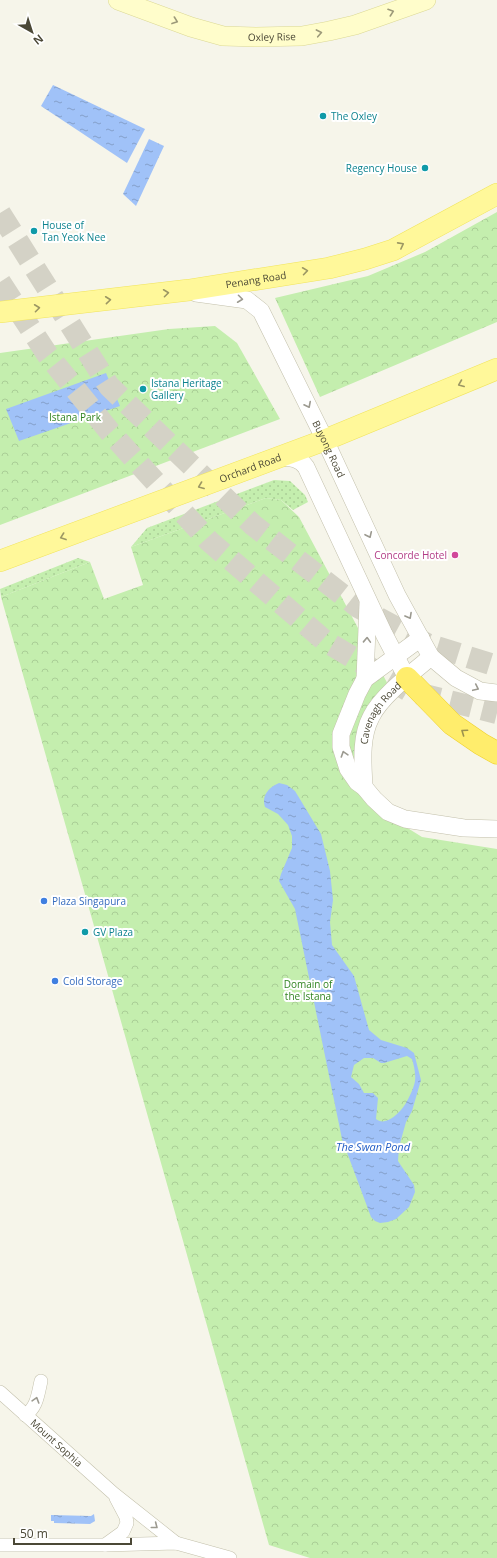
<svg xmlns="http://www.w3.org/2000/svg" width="497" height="1558" font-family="'Open Sans',sans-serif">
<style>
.grass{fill:url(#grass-dots)}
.forest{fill:url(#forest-crowns)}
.water{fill:url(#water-ripples);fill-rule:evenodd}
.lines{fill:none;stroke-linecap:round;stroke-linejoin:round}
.motorway-tunnel{stroke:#d4d2c6;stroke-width:22;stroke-dasharray:22 11;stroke-linecap:butt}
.minor-casing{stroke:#c3c0ab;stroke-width:14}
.tertiary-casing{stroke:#c3c0ab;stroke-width:18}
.secondary-casing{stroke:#dbd895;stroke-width:20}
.primary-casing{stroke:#f1e45d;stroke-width:22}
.motorway-casing{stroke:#efd02b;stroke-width:23}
.minor{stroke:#fff;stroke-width:13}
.tertiary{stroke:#fff;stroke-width:17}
.secondary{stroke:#fffdcb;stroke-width:19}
.primary{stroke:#fff89a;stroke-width:21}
.motorway{stroke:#ffed6c;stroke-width:22}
.oneway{stroke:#9c9979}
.oneway2{stroke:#9c9763}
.oneway3{stroke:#9c9a90}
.oneway4{stroke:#9c924e}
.culture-dot{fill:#0f9aa8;stroke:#fff;stroke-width:1.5}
.hotel-dot{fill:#d1479c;stroke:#fff;stroke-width:1.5}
.shop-dot{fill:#3f7fe0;stroke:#fff;stroke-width:1.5}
.labels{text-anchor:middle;stroke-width:4;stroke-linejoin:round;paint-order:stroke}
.street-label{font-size:10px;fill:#4b4836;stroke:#fff}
.culture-label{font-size:10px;fill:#0d838f;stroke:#fff;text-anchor:start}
.park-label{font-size:10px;fill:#328522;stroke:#fff}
.hotel-label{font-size:10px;fill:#b23c85;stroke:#fff;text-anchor:end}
.shop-label{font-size:10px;fill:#366cbe;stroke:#fff;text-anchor:start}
.water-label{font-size:11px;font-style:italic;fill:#225dc5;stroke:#fff}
</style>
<defs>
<pattern id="grass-dots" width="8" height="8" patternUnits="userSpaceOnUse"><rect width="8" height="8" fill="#c4eeae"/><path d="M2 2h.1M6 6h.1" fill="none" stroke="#aace96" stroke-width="1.8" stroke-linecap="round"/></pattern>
<pattern id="forest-crowns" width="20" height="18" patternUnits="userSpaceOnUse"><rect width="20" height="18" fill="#c4eeae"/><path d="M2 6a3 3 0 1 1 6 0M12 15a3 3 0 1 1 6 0" fill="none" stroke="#aace96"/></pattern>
<pattern id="water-ripples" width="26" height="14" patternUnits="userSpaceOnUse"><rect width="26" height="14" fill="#a0c2f8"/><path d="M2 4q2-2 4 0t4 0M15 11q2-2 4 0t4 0" fill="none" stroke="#84a0ca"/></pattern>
</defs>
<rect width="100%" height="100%" fill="#f6f5ea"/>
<g class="grass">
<path d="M 274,480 L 290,481 L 305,495 L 308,502 L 293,510 L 281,500 L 266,498 L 131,547 L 147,528 Z"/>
<path d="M 78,558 L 90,562 L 1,597 L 0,589 Z"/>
</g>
<g class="forest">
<path d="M 497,212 L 497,322 L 320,397 L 275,298 L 368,276 L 425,252 Z"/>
<path d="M 215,326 L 237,343 L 280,419 L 0,525 L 0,353 L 169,329 Z"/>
<path d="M 266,498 L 281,500 L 299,517 L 392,692 L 362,732 L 377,809 L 422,837 L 497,849 L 497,1558 L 310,1558 L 269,1545 L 1,597 L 90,562 L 104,599 L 143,585 L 131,547 Z"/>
</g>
<g class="water">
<path d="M 53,85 L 145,129 L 127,163 L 41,106 Z"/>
<path d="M 149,139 L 164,146 L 136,206 L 123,194 Z"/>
<path d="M 106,373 L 120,406 L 19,441 L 6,409 Z"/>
<path d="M 279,783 L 287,785 L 295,791 L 321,834 L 330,871 L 333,900 L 330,922 L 332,945 L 354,976 L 369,1030 L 381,1040 L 407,1048 L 414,1053 L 421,1080 L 412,1111 L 406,1122 L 399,1147 L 398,1161 L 414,1185 L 415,1192 L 409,1207 L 396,1219 L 388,1222 L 380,1223 L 375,1221 L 371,1217 L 342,1139 L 295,909 L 279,881 L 281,874 L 292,848 L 292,836 L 288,825 L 278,814 L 265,807 C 261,796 269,787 279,783 ZM 407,1056 L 412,1059 C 414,1065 416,1075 415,1081 C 414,1087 410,1096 407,1101 C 403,1110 386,1128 376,1119 L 378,1098 L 373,1093 L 364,1093 L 359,1084 L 351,1077 L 354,1065 L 364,1058 L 373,1058 L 381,1063 L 384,1063 Z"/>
<path d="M 94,1514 L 95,1521 L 90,1524 L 54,1523 L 54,1521 L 51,1521 L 51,1515 L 91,1516 Z"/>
</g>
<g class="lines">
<g class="motorway-tunnel">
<path d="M 0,213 L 109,386 L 253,525 L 358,607 L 427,644 L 497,666"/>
<path d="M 0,282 L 47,354 L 110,432 L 209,541 L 325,641 L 409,691 L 497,713"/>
</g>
<defs>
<g id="minor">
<path id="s1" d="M 0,1392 L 113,1493 L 176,1543"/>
<path d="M 25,1415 C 37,1408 38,1394 41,1381"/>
<path d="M 0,1545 L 105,1545 L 123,1532 L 127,1523 L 126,1517 L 116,1498"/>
<path d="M 105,1545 L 176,1543 L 230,1558"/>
</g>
<g id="tertiary">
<path id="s2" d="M 196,293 L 247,300 L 261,311 L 325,440 L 397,595 L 431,657 L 456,678 L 480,691 L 497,693"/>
<path d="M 278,457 C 289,458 299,457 306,467 L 384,634 L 407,678"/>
<path d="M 421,638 L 365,679 L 357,694 L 341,734 L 341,747 L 348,769 L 357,782 L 364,787 L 374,799 L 388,812 L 405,819 L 464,828 L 497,829"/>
<path d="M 365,679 L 368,603"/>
<path id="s3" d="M 364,787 C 363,764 360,738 371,717 C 381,696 413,672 431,657"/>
</g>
<g id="secondary">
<path id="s4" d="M 118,0 L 191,27 L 223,36 L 256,37 L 302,36 L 329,31 L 355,25 L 426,0"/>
</g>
<g id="primary">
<path id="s5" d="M 0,312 L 189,290 L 329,268 L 365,259 L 393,250 L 497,194"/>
<path id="s6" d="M 0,561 L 325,440 L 497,369"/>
</g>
<path id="motorway" d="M 407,678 L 452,724 L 481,744 L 497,753"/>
</defs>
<use href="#minor" class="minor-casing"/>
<use href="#tertiary" class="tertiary-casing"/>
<use href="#secondary" class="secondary-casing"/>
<use href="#primary" class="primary-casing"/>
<use href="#motorway" class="motorway-casing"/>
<use href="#minor" class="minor"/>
<use href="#tertiary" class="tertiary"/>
<use href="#secondary" class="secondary"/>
<use href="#primary" class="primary"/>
<use href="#motorway" class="motorway"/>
</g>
<defs><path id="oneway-chevron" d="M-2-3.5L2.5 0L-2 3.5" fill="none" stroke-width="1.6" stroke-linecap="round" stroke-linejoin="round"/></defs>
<g class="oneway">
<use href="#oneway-chevron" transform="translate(391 12) rotate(-19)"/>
<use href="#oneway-chevron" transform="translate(175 21) rotate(20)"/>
<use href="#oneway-chevron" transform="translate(319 33) rotate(-11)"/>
</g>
<g class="oneway2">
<use href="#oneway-chevron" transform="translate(401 245) rotate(-28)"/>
<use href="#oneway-chevron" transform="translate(305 271) rotate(-8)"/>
<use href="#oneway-chevron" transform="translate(166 293) rotate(-7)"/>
<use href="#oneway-chevron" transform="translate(108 300) rotate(-6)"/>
<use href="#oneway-chevron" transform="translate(37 308) rotate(-7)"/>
<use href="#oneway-chevron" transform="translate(461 384) rotate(158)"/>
<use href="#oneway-chevron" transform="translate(201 486) rotate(159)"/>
<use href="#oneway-chevron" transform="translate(63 537) rotate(160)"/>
</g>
<g class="oneway3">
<use href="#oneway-chevron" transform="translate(240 299) rotate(7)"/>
<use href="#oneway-chevron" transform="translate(308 405) rotate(63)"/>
<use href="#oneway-chevron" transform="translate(369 535) rotate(65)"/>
<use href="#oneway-chevron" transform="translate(409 616) rotate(61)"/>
<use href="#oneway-chevron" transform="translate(367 640) rotate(-88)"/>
<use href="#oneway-chevron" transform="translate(476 688) rotate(25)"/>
<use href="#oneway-chevron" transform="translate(344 754) rotate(-108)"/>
<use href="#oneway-chevron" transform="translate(36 1400) rotate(-73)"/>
<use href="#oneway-chevron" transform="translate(155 1526) rotate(38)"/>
</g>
<use class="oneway4" href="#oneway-chevron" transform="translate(464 732) rotate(-145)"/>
<g class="culture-dot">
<circle cx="323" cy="116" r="4"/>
<circle cx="425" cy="168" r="4"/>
<circle cx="34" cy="231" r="4"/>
<circle cx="143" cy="389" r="4"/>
<circle cx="85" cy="932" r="4"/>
</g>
<circle class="hotel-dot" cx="455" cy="555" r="4"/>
<g class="shop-dot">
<circle cx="44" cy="901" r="4"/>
<circle cx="55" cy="981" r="4"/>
</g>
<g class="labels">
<g class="street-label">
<text dy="4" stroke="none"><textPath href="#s4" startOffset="160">Oxley Rise</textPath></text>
<text dy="4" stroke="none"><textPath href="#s5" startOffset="258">Penang Road</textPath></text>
<text dy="4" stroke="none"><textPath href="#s2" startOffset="223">Buyong Road</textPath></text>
<text dy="4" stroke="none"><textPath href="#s6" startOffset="267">Orchard Road</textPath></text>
<text dy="4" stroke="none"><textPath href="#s3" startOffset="79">Cavenagh Road</textPath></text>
<text dy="4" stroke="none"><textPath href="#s1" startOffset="76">Mount Sophia</textPath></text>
</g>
<g class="culture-label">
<text x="331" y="120">The Oxley</text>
<text x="417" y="172" text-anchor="end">Regency House</text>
<text x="42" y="229">House of<tspan x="42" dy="12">Tan Yeok Nee</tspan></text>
<text x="151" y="387">Istana Heritage<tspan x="151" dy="12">Gallery</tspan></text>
<text x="93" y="936">GV Plaza</text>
</g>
<g class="park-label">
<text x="75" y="421">Istana Park</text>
<text x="308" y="988">Domain of<tspan x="308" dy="12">the Istana</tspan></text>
</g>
<g class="hotel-label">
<text x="447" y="559">Concorde Hotel</text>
</g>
<g class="shop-label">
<text x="52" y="905">Plaza Singapura</text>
<text x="63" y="985">Cold Storage</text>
</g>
<g class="water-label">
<text x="373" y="1151">The Swan Pond</text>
</g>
</g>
<g transform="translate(32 32) rotate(141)" stroke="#ffffff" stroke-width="3" paint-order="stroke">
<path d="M0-3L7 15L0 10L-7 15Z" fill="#4b4836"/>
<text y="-6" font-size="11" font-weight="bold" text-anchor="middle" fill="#4b4836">N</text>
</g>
<path d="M14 1538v6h117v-6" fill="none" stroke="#4b4836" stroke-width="2"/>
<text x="20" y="1538" font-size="12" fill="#4b4836" stroke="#ffffff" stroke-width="3" paint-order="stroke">50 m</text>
</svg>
